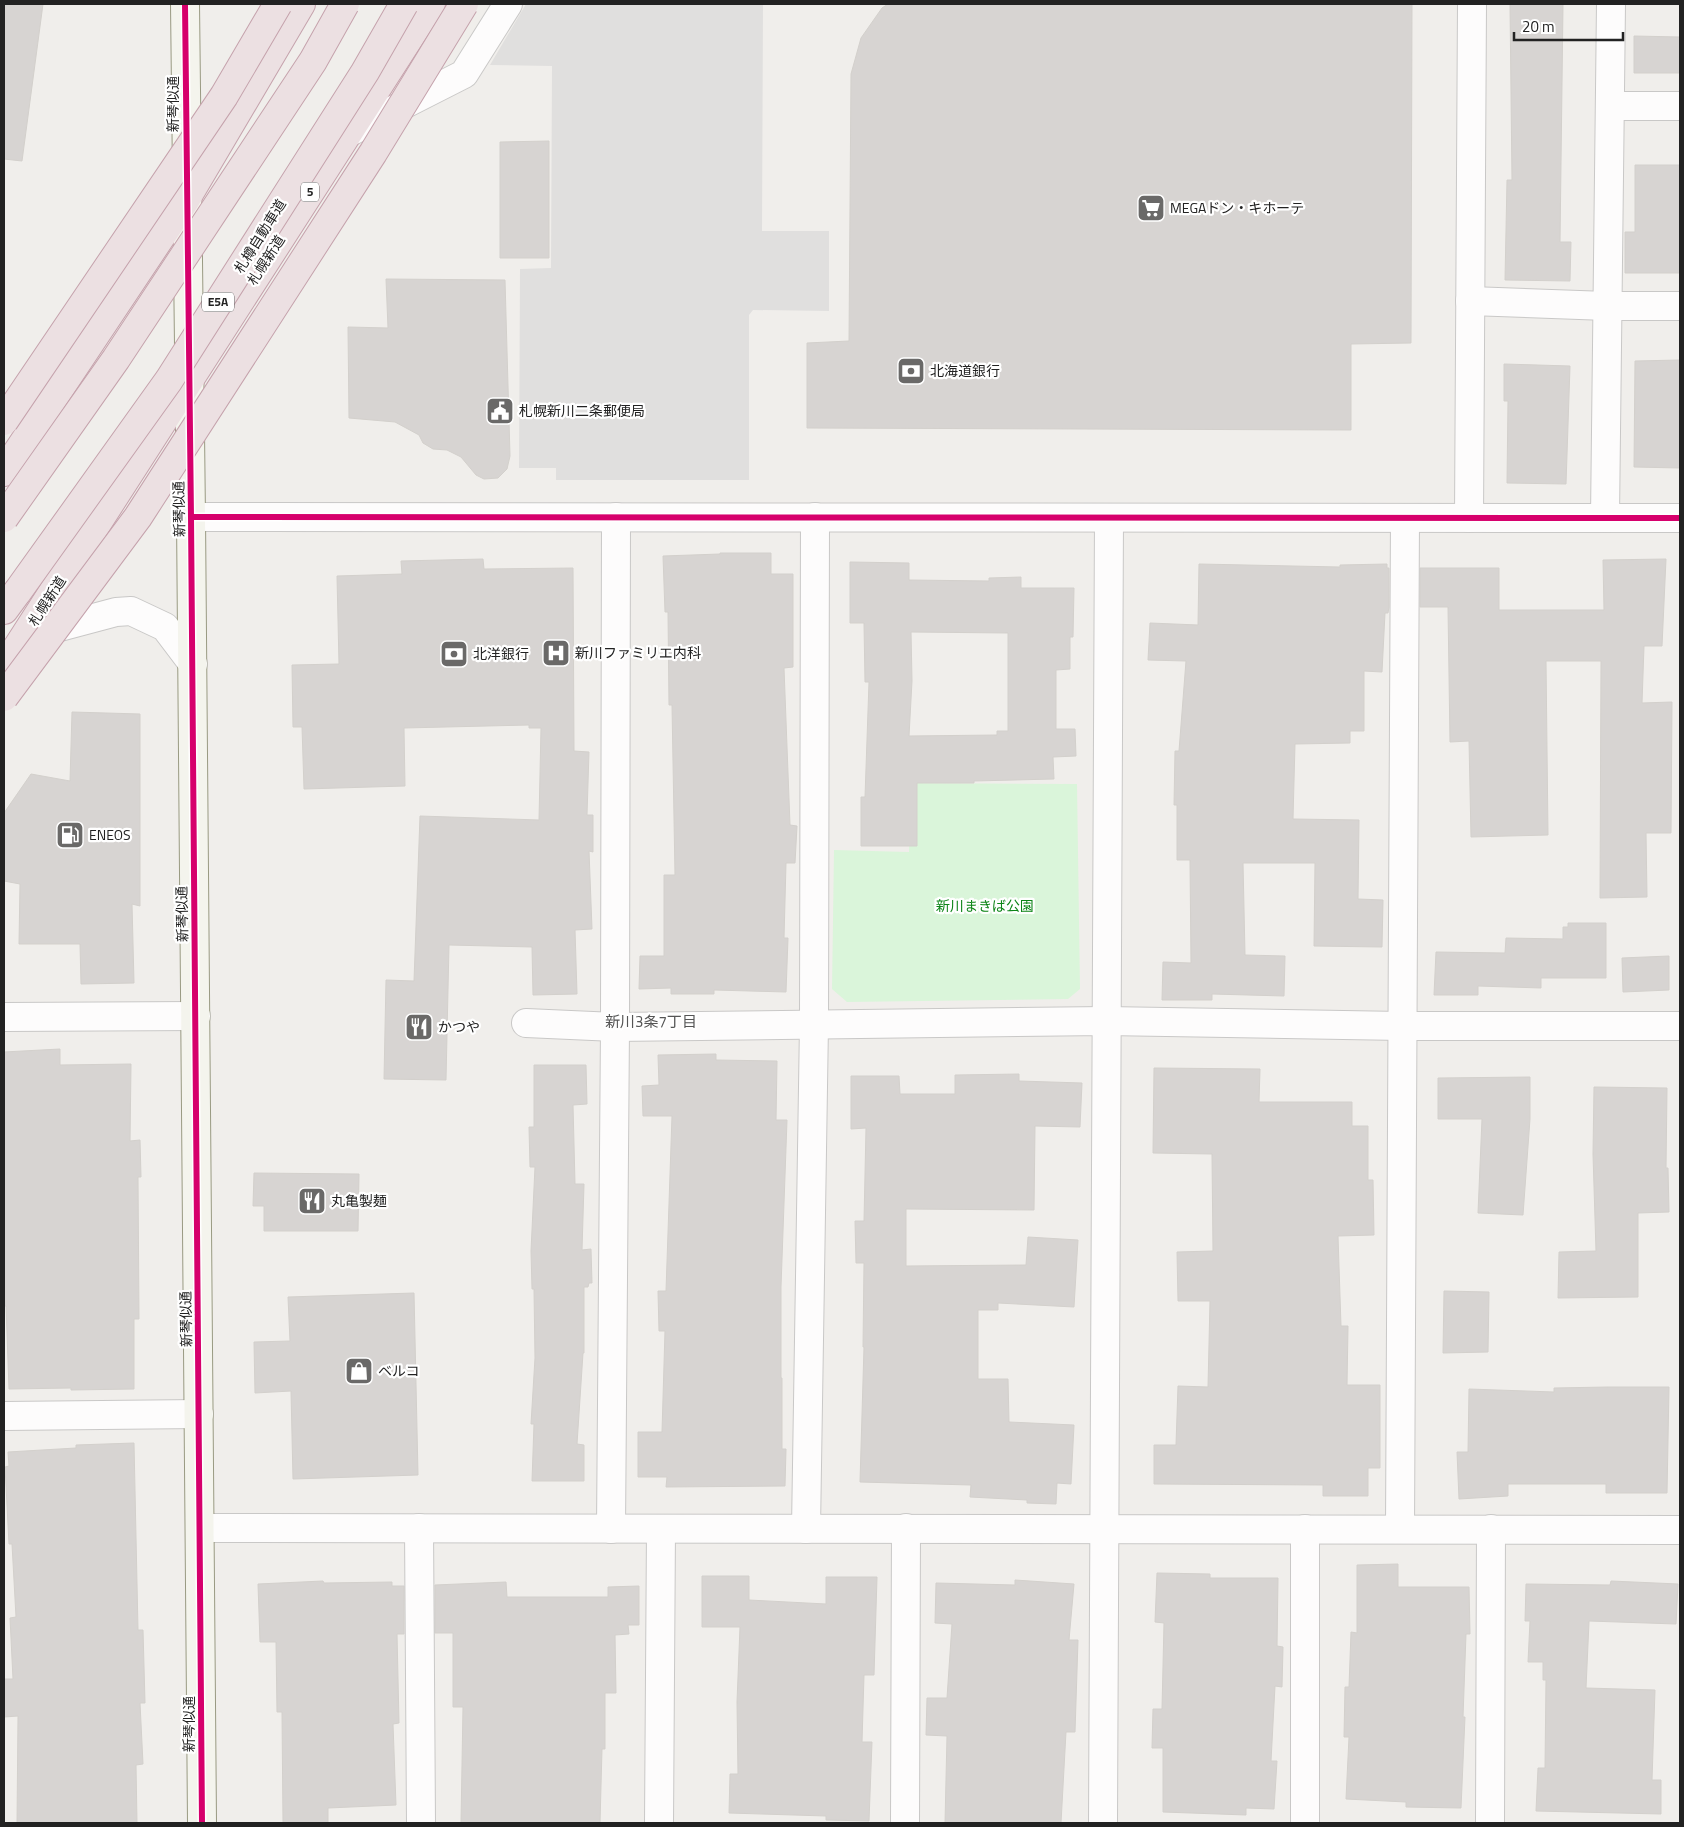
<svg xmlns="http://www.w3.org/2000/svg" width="1684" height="1827" font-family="'Titillium Web','Noto Sans JP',sans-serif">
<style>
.park{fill:#daf5da}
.parking{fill:#e0dfde}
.building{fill:#d7d4d2;stroke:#d3d0cc;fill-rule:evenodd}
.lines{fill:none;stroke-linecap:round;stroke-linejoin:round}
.street-casing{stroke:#c9c8c7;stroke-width:30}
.secondary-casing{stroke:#999a82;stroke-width:30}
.highway-casing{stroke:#c5a2ac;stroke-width:30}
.street{stroke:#fdfcfc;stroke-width:28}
.secondary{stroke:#f4f4ed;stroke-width:28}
.highway{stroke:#ece0e2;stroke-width:28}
.highway-bridge-casing{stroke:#c5a2ac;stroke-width:30;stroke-linecap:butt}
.highway-bridge{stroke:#ece0e2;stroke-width:28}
.cycleway-casing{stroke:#fff;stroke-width:9}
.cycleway{stroke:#d6006c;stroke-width:6}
.labels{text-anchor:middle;stroke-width:4.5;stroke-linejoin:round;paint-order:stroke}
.shield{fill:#fff;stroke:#646464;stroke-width:1}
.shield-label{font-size:12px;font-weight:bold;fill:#222}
.street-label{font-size:14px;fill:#222;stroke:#fff}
.poi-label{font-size:14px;fill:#222;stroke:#fff;text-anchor:start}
.park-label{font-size:14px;fill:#0c8416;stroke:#fff}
.neighbourhood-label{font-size:15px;fill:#555;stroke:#fff}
</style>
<rect width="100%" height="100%" fill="#f0eeeb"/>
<path class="park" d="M 911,783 L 1077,784 L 1080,989 L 1068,999 L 847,1002 L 832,989 L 834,850 L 909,852 Z"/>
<path class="parking" d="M 526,4 L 763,4 L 762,231 L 829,231 L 829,311 L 753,310 L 749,315 L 749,480 L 556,480 L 556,468 L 519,468 L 520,269 L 551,268 L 552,66 L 490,65 Z"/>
<g class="building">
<path d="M 4,4 L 43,4 L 22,161 L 4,159 Z"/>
<path d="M 888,4 L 1412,4 L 1411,343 L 1351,344 L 1351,430 L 807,428 L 807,343 L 849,341 L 851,74 L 861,38 L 882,8 Z"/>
<path d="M 1510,4 L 1563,4 L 1560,242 L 1571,242 L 1570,281 L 1505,280 L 1507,180 L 1512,180 Z"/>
<path d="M 1634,36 L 1680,37 L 1680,73 L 1634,73 Z"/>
<path d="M 549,141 L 549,258 L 500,258 L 500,142 Z"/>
<path d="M 1635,165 L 1680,165 L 1680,273 L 1625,273 L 1625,232 L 1635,232 Z"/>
<path d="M 386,279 L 505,280 L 510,456 L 507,469 L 498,478 L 484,479 L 476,475 L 461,457 L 447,450 L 433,449 L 423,443 L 419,435 L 395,422 L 349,418 L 348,327 L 388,328 Z"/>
<path d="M 1680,360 L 1680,468 L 1634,467 L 1635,361 Z"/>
<path d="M 1504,364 L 1570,366 L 1566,484 L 1507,483 L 1508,401 L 1504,401 Z"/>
<path d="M 720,553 L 771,553 L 771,574 L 793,574 L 793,667 L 784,668 L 790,825 L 797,826 L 795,863 L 786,863 L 784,938 L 788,938 L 786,992 L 714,990 L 714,994 L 671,994 L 671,988 L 639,989 L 640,956 L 664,956 L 664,875 L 675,875 L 672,705 L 669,705 L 668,612 L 665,612 L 663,556 L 720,554 Z"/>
<path d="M 483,559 L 484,569 L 573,568 L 574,751 L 589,752 L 587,815 L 593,815 L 593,852 L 589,851 L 592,929 L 575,930 L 577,994 L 533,995 L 532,947 L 449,945 L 446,1080 L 384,1079 L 386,980 L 414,981 L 420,816 L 539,820 L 541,728 L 529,728 L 529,725 L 404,728 L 405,786 L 304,789 L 302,727 L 293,727 L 292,665 L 339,664 L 337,576 L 402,574 L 401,561 Z"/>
<path d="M 1666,559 L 1662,646 L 1644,646 L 1642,703 L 1672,702 L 1671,833 L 1646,833 L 1647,897 L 1600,898 L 1601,661 L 1546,661 L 1548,835 L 1471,837 L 1469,741 L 1450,742 L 1448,607 L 1420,607 L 1420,568 L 1499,568 L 1499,610 L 1604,610 L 1603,560 Z"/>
<path d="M 850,562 L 909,563 L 909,580 L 989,581 L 989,578 L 1021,577 L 1021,588 L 1074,588 L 1073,637 L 1070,637 L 1070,669 L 1056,670 L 1056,729 L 1075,729 L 1076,756 L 1053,757 L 1054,779 L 974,781 L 974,783 L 917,783 L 917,846 L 861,846 L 861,797 L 865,797 L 869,682 L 865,682 L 864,623 L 850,623 ZM 911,632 L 1008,633 L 1008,731 L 997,731 L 997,735 L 909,736 L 912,681 Z"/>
<path d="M 1199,564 L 1340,567 L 1340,565 L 1387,564 L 1387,568 L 1389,568 L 1389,607 L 1388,613 L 1385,613 L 1382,672 L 1364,671 L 1364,731 L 1350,731 L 1350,743 L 1295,744 L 1293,819 L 1359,820 L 1358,899 L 1383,900 L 1382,947 L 1314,946 L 1315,863 L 1243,863 L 1245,955 L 1285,956 L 1284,996 L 1212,994 L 1212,1000 L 1162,1000 L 1163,962 L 1191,963 L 1190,860 L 1177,860 L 1177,805 L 1174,805 L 1175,751 L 1179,751 L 1186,661 L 1148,660 L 1150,623 L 1198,625 Z"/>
<path d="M 72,712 L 140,714 L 140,906 L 132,904 L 134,983 L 81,984 L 80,944 L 19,944 L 20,884 L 4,881 L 4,813 L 31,774 L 70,781 Z"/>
<path d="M 1568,923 L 1606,923 L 1606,978 L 1541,978 L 1541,988 L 1478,986 L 1478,995 L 1434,995 L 1436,952 L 1505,953 L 1506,938 L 1563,939 L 1563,927 L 1568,927 Z"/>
<path d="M 1669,956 L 1669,990 L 1623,992 L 1622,958 Z"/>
<path d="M 60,1049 L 60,1065 L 131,1064 L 130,1141 L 140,1140 L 141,1177 L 138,1177 L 139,1319 L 134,1319 L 134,1389 L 71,1390 L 71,1388 L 9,1389 L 6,1306 L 4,1306 L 4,1052 Z"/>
<path d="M 716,1054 L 716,1060 L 777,1061 L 776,1120 L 787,1120 L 781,1287 L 781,1378 L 782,1378 L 782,1449 L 786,1449 L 785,1486 L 666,1487 L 667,1477 L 638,1477 L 638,1432 L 662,1432 L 665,1331 L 659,1331 L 658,1291 L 666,1291 L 672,1116 L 643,1116 L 642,1086 L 659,1085 L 658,1055 Z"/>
<path d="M 534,1065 L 586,1065 L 587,1104 L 573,1105 L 575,1184 L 584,1184 L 582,1250 L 591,1249 L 592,1283 L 589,1283 L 588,1287 L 584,1287 L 584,1353 L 583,1353 L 577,1444 L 584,1445 L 584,1481 L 532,1481 L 534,1424 L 531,1424 L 535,1358 L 534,1289 L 532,1289 L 531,1251 L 535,1167 L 530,1167 L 529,1127 L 534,1127 Z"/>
<path d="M 1154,1068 L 1260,1069 L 1259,1102 L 1352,1102 L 1352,1126 L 1368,1126 L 1368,1180 L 1373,1180 L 1374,1235 L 1338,1236 L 1341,1326 L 1348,1326 L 1347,1385 L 1380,1385 L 1380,1468 L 1368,1468 L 1368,1496 L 1323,1496 L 1323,1485 L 1154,1484 L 1154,1445 L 1176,1445 L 1178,1386 L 1208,1387 L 1210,1301 L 1178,1301 L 1177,1252 L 1213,1251 L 1212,1154 L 1153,1153 Z"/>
<path d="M 1019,1074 L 1019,1081 L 1082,1083 L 1080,1127 L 1035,1126 L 1034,1210 L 906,1209 L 906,1266 L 1026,1265 L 1028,1237 L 1078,1240 L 1074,1307 L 998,1303 L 998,1310 L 978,1310 L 978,1379 L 1008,1379 L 1009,1422 L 1074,1425 L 1071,1484 L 1057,1483 L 1056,1504 L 1027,1503 L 1027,1500 L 970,1497 L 971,1485 L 860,1482 L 864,1347 L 863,1347 L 864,1263 L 856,1263 L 855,1221 L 864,1221 L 866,1128 L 851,1129 L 851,1076 L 899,1076 L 900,1094 L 955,1094 L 955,1075 Z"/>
<path d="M 1530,1077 L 1530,1119 L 1523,1215 L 1478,1213 L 1482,1119 L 1438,1119 L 1438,1078 Z"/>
<path d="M 1594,1087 L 1667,1088 L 1666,1168 L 1668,1168 L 1669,1212 L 1638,1213 L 1638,1297 L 1558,1298 L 1559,1252 L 1596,1251 L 1593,1154 Z"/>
<path d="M 254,1173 L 359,1174 L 358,1231 L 264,1231 L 264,1206 L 253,1206 Z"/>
<path d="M 1444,1291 L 1489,1292 L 1488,1352 L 1443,1353 Z"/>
<path d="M 414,1293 L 418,1475 L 293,1479 L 291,1391 L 255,1393 L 254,1342 L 290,1341 L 288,1297 Z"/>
<path d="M 1608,1387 L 1669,1387 L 1667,1493 L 1606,1493 L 1606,1484 L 1508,1484 L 1508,1496 L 1459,1499 L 1457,1452 L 1468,1452 L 1469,1389 L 1554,1392 L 1554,1388 Z"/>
<path d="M 134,1443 L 138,1630 L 143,1630 L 145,1703 L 140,1703 L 143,1764 L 136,1765 L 137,1823 L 17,1823 L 18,1716 L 4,1717 L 4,1679 L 13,1679 L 10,1618 L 16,1617 L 12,1544 L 9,1544 L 5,1467 L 9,1466 L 8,1452 L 76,1448 L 76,1445 Z"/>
<path d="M 1398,1564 L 1398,1587 L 1469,1587 L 1470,1634 L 1466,1634 L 1463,1717 L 1465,1717 L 1461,1808 L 1406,1807 L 1406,1802 L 1346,1799 L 1349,1737 L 1344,1737 L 1345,1687 L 1349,1687 L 1351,1632 L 1357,1633 L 1357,1565 Z"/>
<path d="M 1157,1573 L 1210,1574 L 1210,1578 L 1278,1578 L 1277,1646 L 1283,1647 L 1282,1687 L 1275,1686 L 1271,1761 L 1277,1761 L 1274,1809 L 1246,1808 L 1246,1815 L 1163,1812 L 1163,1748 L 1152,1748 L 1153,1709 L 1162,1709 L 1164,1623 L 1155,1622 Z"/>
<path d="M 702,1576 L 749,1576 L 749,1600 L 826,1604 L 826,1577 L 877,1577 L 874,1675 L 864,1675 L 862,1742 L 872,1742 L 869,1821 L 826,1820 L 826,1816 L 729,1813 L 730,1774 L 738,1774 L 737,1702 L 740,1627 L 702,1627 Z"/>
<path d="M 1015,1580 L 1074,1584 L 1069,1640 L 1078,1640 L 1075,1732 L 1066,1732 L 1061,1823 L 945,1823 L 947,1736 L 926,1735 L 927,1698 L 947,1698 L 952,1624 L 935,1623 L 936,1583 L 1015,1585 Z"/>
<path d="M 323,1581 L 324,1583 L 392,1582 L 392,1586 L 404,1586 L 404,1634 L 397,1634 L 399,1723 L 393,1724 L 396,1805 L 328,1808 L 328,1823 L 283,1823 L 282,1712 L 277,1712 L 276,1642 L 260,1642 L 258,1584 Z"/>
<path d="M 1611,1581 L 1678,1584 L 1676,1624 L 1589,1621 L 1589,1622 L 1586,1688 L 1655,1690 L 1652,1780 L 1661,1780 L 1661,1814 L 1536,1811 L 1538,1768 L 1545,1768 L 1546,1680 L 1543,1680 L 1543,1662 L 1528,1662 L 1530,1621 L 1525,1621 L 1526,1584 L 1610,1585 Z"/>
<path d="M 506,1582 L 507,1597 L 608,1597 L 608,1587 L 639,1586 L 639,1625 L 628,1625 L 629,1634 L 615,1635 L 616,1693 L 605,1693 L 605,1749 L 602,1749 L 600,1823 L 461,1823 L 463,1707 L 453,1707 L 453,1633 L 435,1633 L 435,1585 Z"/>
</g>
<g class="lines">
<defs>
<g id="street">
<path d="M 1611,106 L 1680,106"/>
<path d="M 348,133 L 464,74 L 508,4"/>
<path d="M 1470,301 L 1607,306 L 1680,306"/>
<path d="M 191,517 L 1680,518"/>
<path d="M 1469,518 L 1472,4"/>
<path d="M 1605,518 L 1611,4"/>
<path d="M 41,632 L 116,612 L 131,611 L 165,627 L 193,664"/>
<path d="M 4,1017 L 196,1016"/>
<path d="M 526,1023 L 615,1027 L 1106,1021 L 1402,1026 L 1680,1026"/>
<path d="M 4,1416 L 199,1414"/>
<path d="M 200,1528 L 1680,1530"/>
<path d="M 419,1528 L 421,1823"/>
<path d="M 611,1529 L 615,1027 L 616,517"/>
<path d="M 806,1529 L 814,1024 L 815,517"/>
<path d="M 1400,1529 L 1405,518"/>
<path d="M 659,1823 L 661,1529"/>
<path d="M 905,1823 L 906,1528"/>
<path d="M 1103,1823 L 1109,518"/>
<path d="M 1305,1823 L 1305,1529"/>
<path d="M 1490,1823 L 1491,1529"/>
</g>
<path id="secondary" d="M 185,4 L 191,517 L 202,1823"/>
<g id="highway">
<path d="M 4,472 L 186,199 L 301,4"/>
<path d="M 4,610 L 18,591"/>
<path d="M 4,668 L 431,4"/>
</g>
</defs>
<use href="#street" class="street-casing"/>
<use href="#secondary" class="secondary-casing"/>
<use href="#highway" class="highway-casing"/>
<use href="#street" class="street"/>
<use href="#secondary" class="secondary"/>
<use href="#highway" class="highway"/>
<defs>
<g id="highway-bridge">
<path d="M 4,421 L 224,96 L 278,4"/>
<path d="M 4,518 L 116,359 L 313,61 L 345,4"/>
<path d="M 18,591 L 169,380 L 365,72 L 404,4"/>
<path d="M 4,697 L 138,517 L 373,153 L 464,4"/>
</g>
</defs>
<use href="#highway-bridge" class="highway-bridge-casing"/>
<use href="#highway-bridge" class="highway-bridge"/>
<defs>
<g id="cycleway">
<path d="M 185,4 L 191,517 L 202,1823"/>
<path d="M 191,517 L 1680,518"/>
</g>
</defs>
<use href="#cycleway" class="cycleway-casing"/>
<use href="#cycleway" class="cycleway"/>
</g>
<defs>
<symbol id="supermarket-square" viewBox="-11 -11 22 22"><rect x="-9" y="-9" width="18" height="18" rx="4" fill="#6a6968" stroke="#fff"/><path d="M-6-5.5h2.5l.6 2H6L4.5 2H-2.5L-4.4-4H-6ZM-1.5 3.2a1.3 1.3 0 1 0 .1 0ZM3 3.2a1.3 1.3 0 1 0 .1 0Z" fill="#fff"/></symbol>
<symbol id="bank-square" viewBox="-11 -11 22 22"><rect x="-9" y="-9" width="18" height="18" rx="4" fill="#6a6968" stroke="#fff"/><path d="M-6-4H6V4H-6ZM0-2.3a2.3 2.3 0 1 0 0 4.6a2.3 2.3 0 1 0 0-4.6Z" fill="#fff"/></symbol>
<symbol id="civic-square" viewBox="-11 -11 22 22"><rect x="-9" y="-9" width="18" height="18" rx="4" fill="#6a6968" stroke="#fff"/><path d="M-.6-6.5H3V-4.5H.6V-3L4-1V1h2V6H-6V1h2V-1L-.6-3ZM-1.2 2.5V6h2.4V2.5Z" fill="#fff"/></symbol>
<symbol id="hospital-square" viewBox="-11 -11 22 22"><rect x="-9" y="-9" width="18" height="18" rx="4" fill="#6a6968" stroke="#fff"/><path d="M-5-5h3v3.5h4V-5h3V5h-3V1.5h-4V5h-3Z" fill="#fff"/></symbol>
<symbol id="fuel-square" viewBox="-11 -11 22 22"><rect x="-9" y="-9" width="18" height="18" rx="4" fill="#6a6968" stroke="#fff"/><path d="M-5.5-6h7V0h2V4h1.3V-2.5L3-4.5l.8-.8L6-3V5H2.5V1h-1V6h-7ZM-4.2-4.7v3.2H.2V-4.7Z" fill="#fff"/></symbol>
<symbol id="restaurant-square" viewBox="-11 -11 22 22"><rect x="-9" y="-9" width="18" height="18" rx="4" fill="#6a6968" stroke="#fff"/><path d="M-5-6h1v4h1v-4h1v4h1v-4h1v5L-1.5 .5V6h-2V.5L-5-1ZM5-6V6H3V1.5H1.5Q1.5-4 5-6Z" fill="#fff"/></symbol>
<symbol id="shop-square" viewBox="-11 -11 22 22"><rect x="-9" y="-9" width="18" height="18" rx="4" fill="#6a6968" stroke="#fff"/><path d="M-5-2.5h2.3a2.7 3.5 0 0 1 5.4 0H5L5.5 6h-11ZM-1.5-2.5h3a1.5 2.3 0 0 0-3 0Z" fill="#fff"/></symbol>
</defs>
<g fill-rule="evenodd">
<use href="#supermarket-square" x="1135" y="192" width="32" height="32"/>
<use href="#bank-square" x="895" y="355" width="32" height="32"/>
<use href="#civic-square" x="484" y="395" width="32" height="32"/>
<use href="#hospital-square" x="540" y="637" width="32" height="32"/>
<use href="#bank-square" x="438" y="638" width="32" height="32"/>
<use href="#fuel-square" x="54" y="819" width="32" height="32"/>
<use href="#restaurant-square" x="403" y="1011" width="32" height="32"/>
<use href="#restaurant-square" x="296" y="1185" width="32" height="32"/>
<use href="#shop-square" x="343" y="1355" width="32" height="32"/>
</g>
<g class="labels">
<g class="shield">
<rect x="301" y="182.5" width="18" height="19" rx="4"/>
<rect x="202" y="292.5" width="32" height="19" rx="4"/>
</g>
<g class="shield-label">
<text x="310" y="196">5</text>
<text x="218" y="306">E5A</text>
</g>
<g class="street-label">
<text transform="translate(173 104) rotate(-90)" y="5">新琴似通</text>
<text transform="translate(260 236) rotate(-58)" y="5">札樽自動車道</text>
<text transform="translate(266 260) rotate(-57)" y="5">札幌新道</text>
<text transform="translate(179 509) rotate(-91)" y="5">新琴似通</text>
<text transform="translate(47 601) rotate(-57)" y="5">札幌新道</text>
<text transform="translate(182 914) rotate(-91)" y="5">新琴似通</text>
<text transform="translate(186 1319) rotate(-91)" y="5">新琴似通</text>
<text transform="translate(189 1724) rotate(-90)" y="5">新琴似通</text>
</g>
<g class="poi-label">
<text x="1170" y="213">MEGAドン・キホーテ</text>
<text x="930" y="376">北海道銀行</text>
<text x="519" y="416">札幌新川二条郵便局</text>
<text x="575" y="658">新川ファミリエ内科</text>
<text x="473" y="659">北洋銀行</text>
<text x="89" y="840">ENEOS</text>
<text x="438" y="1032">かつや</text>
<text x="331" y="1206">丸亀製麺</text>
<text x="378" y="1376">ベルコ</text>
</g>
<g class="park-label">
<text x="985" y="911">新川まきば公園</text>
</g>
<g class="neighbourhood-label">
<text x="651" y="1027">新川3条7丁目</text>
</g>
</g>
<rect width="1684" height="1827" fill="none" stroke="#222222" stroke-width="10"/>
<path d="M1514 32v8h109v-8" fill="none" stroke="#222222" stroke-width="2.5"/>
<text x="1522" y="32" font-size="15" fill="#222222" stroke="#ffffff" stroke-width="4" paint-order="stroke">20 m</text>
</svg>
